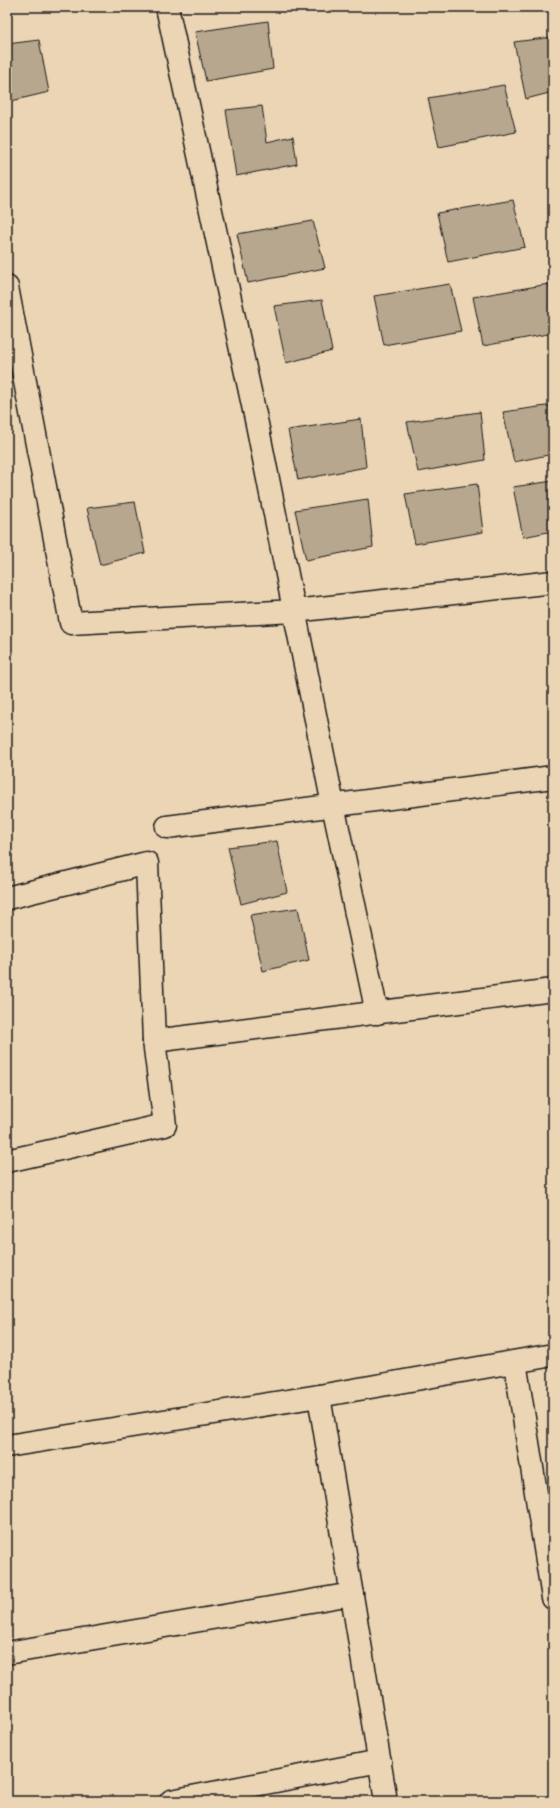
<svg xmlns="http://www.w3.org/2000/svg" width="560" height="1808" font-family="Caveat,sans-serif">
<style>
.building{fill:#b8a78f;stroke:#1c1c1c}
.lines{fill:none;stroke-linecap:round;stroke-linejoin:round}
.street-casing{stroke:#1c1c1c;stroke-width:25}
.street{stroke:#ebd5b4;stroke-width:22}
</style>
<rect width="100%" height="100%" fill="#ebd5b4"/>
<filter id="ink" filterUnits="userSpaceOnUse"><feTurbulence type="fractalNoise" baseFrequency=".025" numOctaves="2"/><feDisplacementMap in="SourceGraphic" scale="8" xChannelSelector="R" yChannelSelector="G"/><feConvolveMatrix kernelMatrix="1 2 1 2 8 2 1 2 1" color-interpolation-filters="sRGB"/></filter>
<g filter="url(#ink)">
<g class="building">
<path d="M 268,21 L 273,69 L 206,81 L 195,32 Z"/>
<path d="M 553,37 L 553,92 L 526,99 L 514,42 Z"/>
<path d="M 39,40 L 49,92 L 7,102 L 7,44 Z"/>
<path d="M 504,85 L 516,132 L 439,147 L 428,98 Z"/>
<path d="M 262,106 L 267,142 L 293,136 L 297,164 L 236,176 L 226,110 Z"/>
<path d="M 513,200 L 525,247 L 448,262 L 437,213 Z"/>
<path d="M 313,221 L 325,268 L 248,283 L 237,234 Z"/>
<path d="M 450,284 L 461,331 L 384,345 L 374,296 Z"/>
<path d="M 549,284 L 553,302 L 553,333 L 483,346 L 473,297 Z"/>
<path d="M 322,300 L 332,351 L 286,363 L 274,306 Z"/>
<path d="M 553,405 L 553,454 L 514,462 L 503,412 Z"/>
<path d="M 480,412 L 485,460 L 418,472 L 407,422 Z"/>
<path d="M 361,419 L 366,467 L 298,480 L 288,430 Z"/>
<path d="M 553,481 L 553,531 L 523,537 L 513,487 Z"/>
<path d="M 477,484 L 483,532 L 415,544 L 405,494 Z"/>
<path d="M 368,499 L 373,547 L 306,560 L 295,510 Z"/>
<path d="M 135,502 L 145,553 L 100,565 L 87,508 Z"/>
<path d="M 277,841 L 287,892 L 241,904 L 228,847 Z"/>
<path d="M 298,908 L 309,960 L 263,971 L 250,915 Z"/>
</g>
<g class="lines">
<defs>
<g id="street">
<path d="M 167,7 L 257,424 L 333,805 L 377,1013"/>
<path d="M 7,287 L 71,623 L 294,611 L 553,582"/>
<path d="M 167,827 L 553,777"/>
<path d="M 7,898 L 147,863 L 154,1041 L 165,1125 L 7,1161"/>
<path d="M 154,1041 L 553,990"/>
<path d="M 515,1362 L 553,1598"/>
<path d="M 7,1446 L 319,1396"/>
<path d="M 7,1653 L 352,1594"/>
<path d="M 171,1801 L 380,1761"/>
<path d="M 386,1801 L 319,1396 L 553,1355"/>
</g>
</defs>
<use href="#street" class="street-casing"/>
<use href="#street" class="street"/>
</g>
</g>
<rect width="560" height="1808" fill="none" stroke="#ebd5b4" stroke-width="24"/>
<rect x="12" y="12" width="536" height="1784" fill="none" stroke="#1c1c1c" stroke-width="1.5" filter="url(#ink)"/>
</svg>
